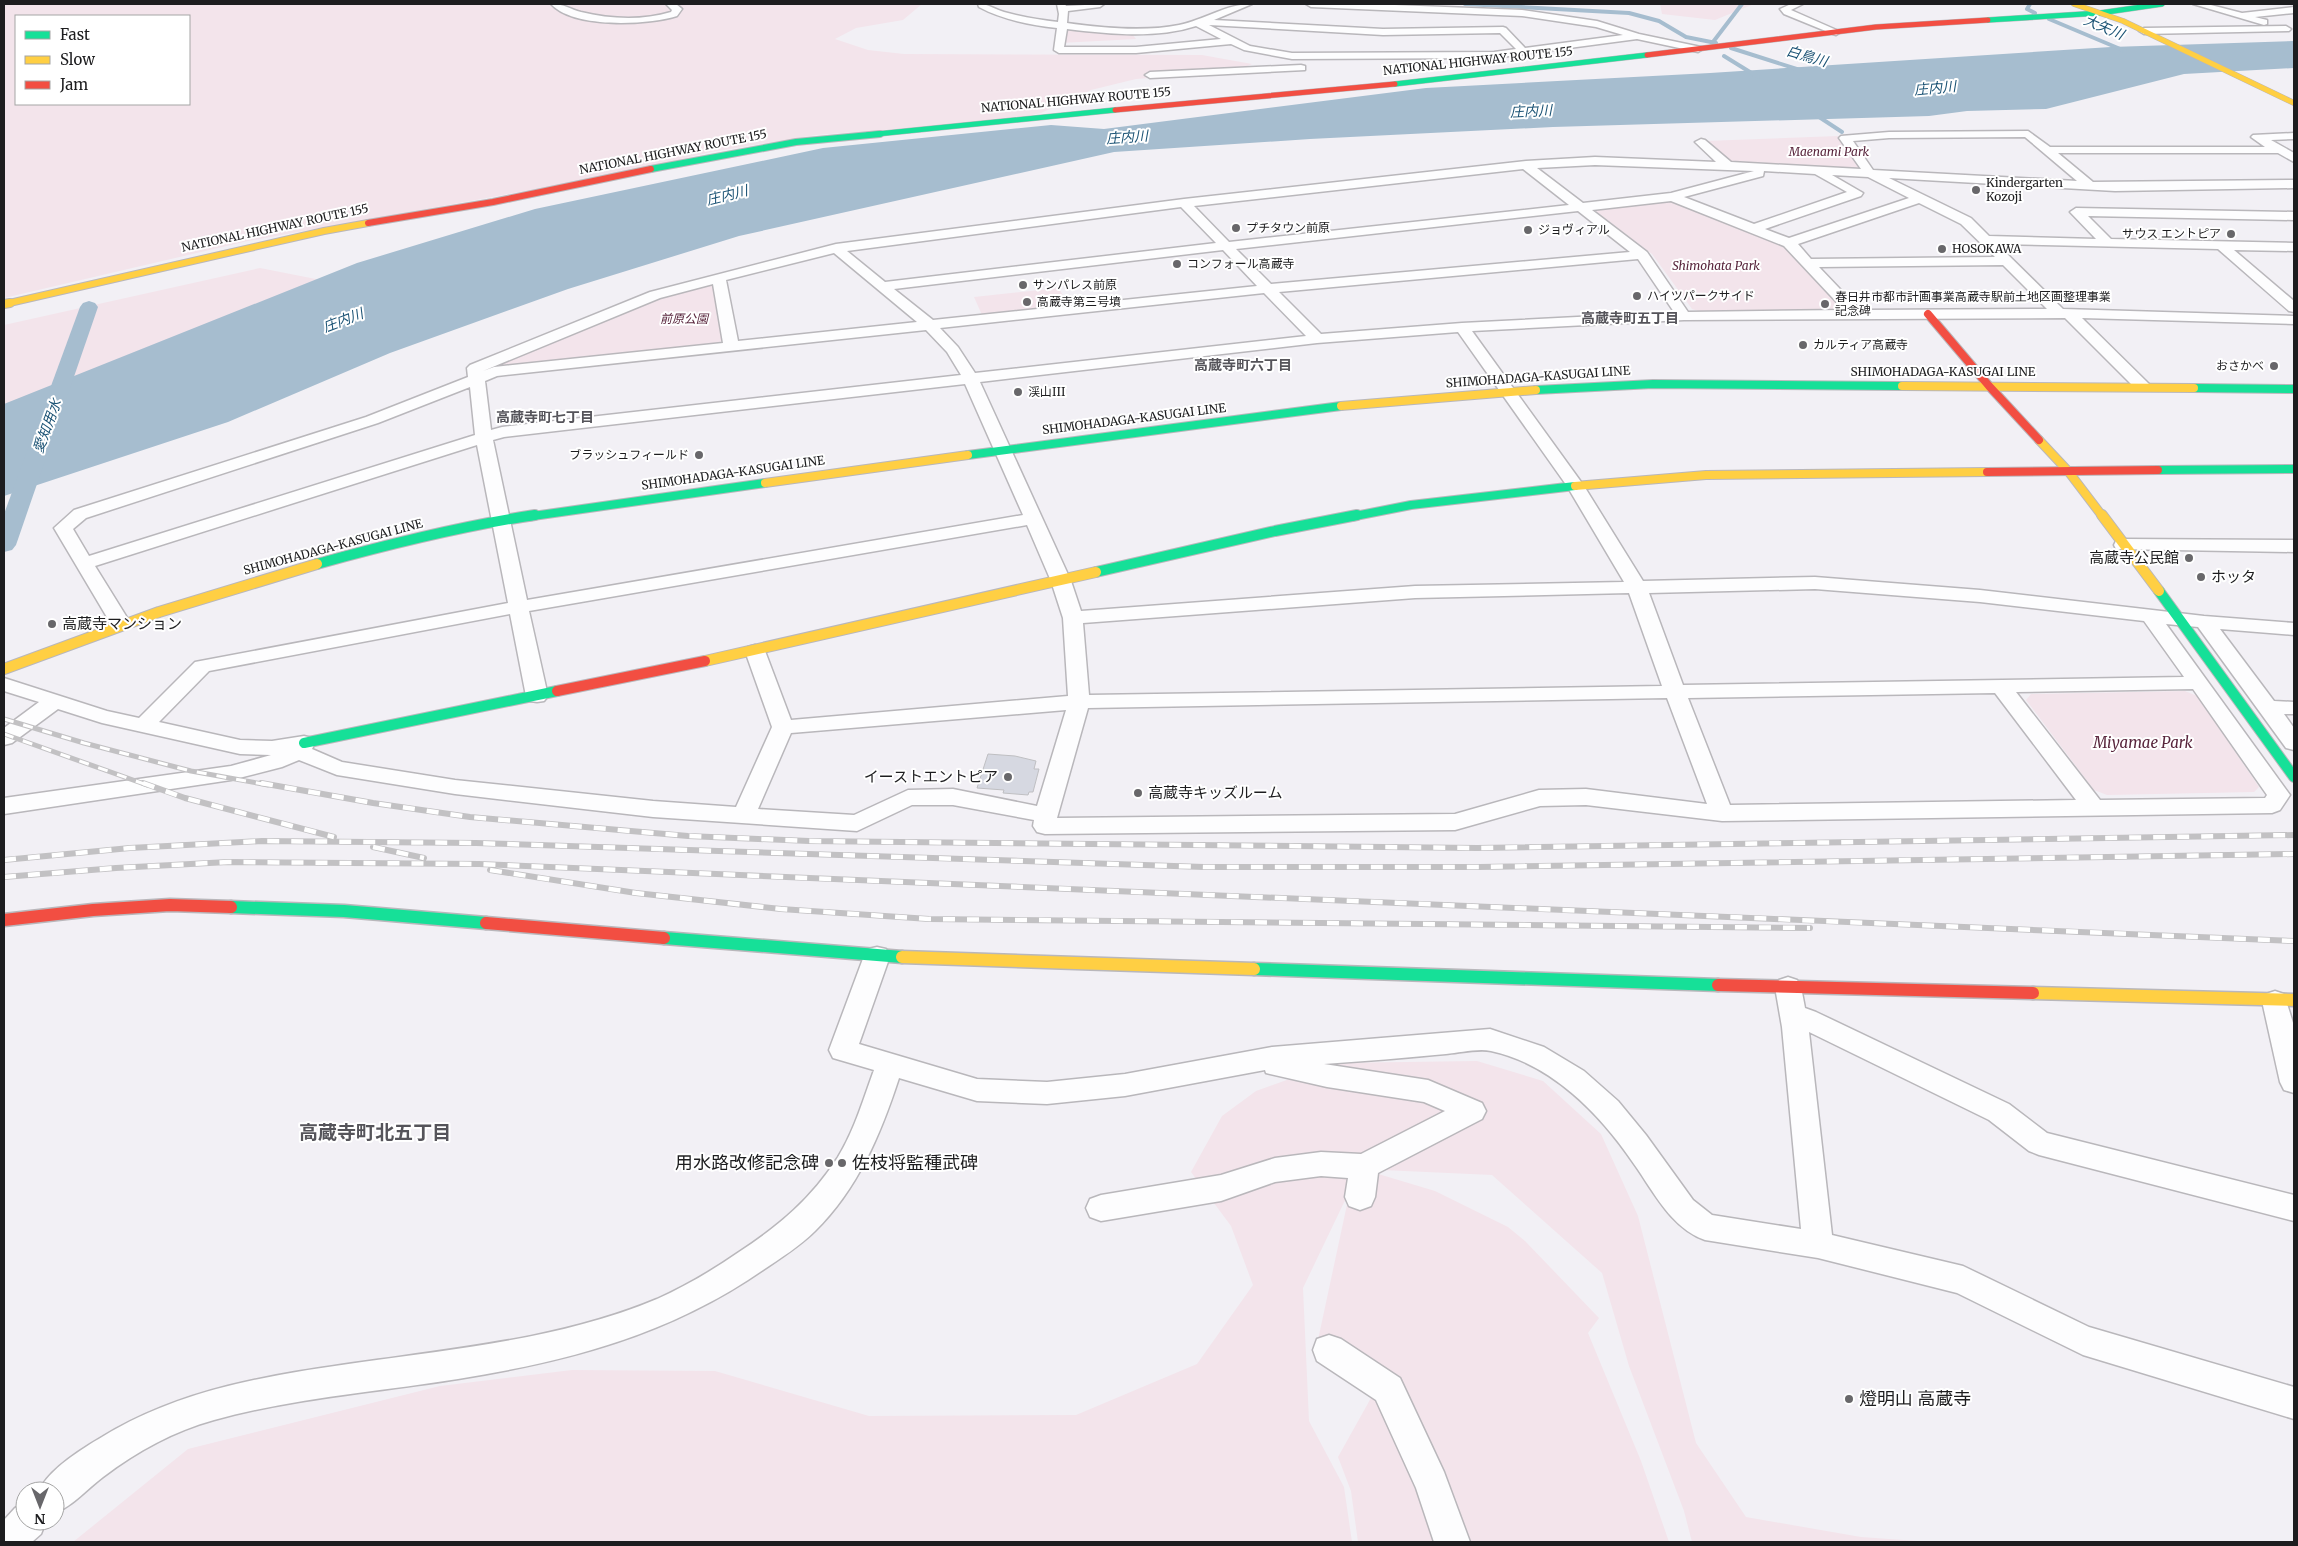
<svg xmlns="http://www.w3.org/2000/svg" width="2298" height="1546" font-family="Merriweather,'Noto Sans JP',serif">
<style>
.green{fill:#f3e4eb;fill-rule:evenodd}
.water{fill:#a6bdcf}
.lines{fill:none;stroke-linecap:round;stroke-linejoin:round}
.stream{stroke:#a6bdcf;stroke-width:4}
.canal{fill:#a6bdcf;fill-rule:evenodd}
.building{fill:#d6d8e1;stroke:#bfbfc2}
.street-casing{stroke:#b9b7bb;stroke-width:3}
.fast-far4-casing{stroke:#b9b7bb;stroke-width:6}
.fast-far3-casing{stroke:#b9b7bb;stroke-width:8}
.fast-far2-casing{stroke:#b9b7bb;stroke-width:10}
.fast-far1-casing{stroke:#b9b7bb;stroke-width:12}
.fast-casing{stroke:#b9b7bb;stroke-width:15}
.slow-far4-casing{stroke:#b9b7bb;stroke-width:6}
.slow-far3-casing{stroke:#b9b7bb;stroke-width:8}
.slow-far2-casing{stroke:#b9b7bb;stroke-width:10}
.slow-far1-casing{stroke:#b9b7bb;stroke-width:12}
.slow-casing{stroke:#b9b7bb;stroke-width:15}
.jam-far4-casing{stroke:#b9b7bb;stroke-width:6}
.jam-far3-casing{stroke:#b9b7bb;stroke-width:8}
.jam-far2-casing{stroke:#b9b7bb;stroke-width:10}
.jam-far1-casing{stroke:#b9b7bb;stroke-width:12}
.jam-casing{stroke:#b9b7bb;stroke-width:15}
.street{fill:#fdfdfe;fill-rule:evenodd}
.fast-far4{stroke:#16e098;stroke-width:5}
.fast-far3{stroke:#16e098;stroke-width:6}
.fast-far2{stroke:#16e098;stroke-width:8}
.fast-far1{stroke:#16e098;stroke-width:10}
.fast{stroke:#16e098;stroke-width:12}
.slow-far4{stroke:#ffcf43;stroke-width:5}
.slow-far3{stroke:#ffcf43;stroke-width:6}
.slow-far2{stroke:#ffcf43;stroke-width:8}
.slow-far1{stroke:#ffcf43;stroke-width:10}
.slow{stroke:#ffcf43;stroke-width:12}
.jam-far4{stroke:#f24e42;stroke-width:5}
.jam-far3{stroke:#f24e42;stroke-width:6}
.jam-far2{stroke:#f24e42;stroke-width:8}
.jam-far1{stroke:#f24e42;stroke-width:10}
.jam{stroke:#f24e42;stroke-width:12}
.rail-far1-casing{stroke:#c2c1c3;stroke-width:5}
.rail-casing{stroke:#c2c1c3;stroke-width:6}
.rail-far1{stroke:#fff;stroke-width:3;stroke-dasharray:10;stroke-linecap:butt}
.rail{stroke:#fff;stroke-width:4.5;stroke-dasharray:12;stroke-linecap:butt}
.poi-dot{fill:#68676a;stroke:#fff;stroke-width:2}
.labels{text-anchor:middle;stroke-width:4;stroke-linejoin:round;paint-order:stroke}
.far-street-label{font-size:12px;fill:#1d1d1f;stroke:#fff}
.far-park-label{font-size:12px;font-style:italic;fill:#58253c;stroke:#fff}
.far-poi-label{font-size:12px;fill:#1d1d1f;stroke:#fff;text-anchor:start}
.far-water-label{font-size:14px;font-style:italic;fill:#1a5274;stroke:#fff}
.far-neighbourhood-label{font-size:14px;font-weight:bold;fill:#55545a;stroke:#fff}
.poi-label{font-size:15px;fill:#1d1d1f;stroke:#fff;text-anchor:start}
.park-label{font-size:15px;font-style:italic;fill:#58253c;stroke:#fff}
.near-poi-label{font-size:18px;fill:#1d1d1f;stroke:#fff;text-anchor:start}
.near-neighbourhood-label{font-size:19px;font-weight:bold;fill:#55545a;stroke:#fff}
</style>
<rect width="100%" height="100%" fill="#f2f0f5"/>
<!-- green -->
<path class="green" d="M4,4H922L903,20L856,28L835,39L868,50L904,54L1202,55L1252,64L1234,72L1136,79L1091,90L1041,113L1005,121L816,135L711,152L619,174L248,241L4,298ZM16,16H189V104H16Z
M1660,4H1754L1715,20L1662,14Z
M1063,25L1130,31L1136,39L1060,43Z
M1838,136L1859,168L1853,169L1733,162L1727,160L1705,141Z
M1665,200L1674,201L1784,243L1841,308L1837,310L1699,311L1692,309L1652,254L1594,210L1596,208Z
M260,268L336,283L4,456V325Z
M707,284L714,285L722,341L714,344L495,368L492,365L658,298Z
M1059,288L1068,305L982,315L974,297Z
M2185,691L2197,696L2259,787L2254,792L2107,795L2094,790L2026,700L2031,694Z
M1477,1061L1543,1081L1601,1134L1638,1216L1696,1443L1746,1517L1861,1537L1932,1542H1692L1684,1511L1629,1366L1602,1273L1492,1175L1360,1169L1303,1288L1309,1421L1344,1487L1352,1542H73L188,1449L440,1386L572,1370L715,1371L869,1416L1076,1415L1197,1364L1253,1285L1231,1226L1191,1172L1222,1116L1256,1091L1334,1063Z
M1375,1173L1435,1191L1508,1227L1525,1241L1599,1318L1588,1333L1641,1461L1669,1542H1358L1351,1491L1338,1457L1376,1389L1315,1354L1348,1200Z"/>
<!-- water -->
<path class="water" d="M2294,41V68L2184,74L2046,109L1967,111L1929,116L1553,127L1310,139L1114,152L739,236L568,289L390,353L228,422L4,496V404L357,263L535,209L823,148L1051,125L1104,129L1426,88L1710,73L2111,47Z"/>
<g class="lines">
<!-- stream -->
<path class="stream" d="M1465,4L1629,13L1659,21L1686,37L1716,43L1713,42L1742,4
M2030,4L2027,9L2035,13
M2049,19L2125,51
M1731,48L1803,71
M1724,56L1758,77
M1813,113L1842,132"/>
<!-- canal -->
<path class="canal" d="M89,301L95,303L98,307L16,545L12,550L4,552V514L80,307L83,303Z"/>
</g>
<!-- building -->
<path class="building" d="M988,754L1015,756L1036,761L1034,769H1039L1033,792H1029L1028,795L1003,793L1004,790L977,788Z"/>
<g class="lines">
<defs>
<path id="street" d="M551,4C562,3 570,9 581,12C610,19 641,21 671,12L672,10L666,4H676L682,9L677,16C648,25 574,29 551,4Z
M978,4C989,4 994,9 1004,12C1022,17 1040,20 1058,22L1059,14L1057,4H1065L1066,6L1104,4L1100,7L1068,11L1067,23C1103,28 1144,32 1179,25C1204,20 1226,4 1252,4L1214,20L1383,29L1503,27L1506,28L1525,48L1623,35L1596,27L1522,16L1311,7L1306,4H1369L1522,10L1597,21L1639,34L1701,47L1703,49L1698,52L1637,39L1494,58L1292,59L1244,50L1231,44L1136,53H1059L1054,50L1057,28C1030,25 1003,20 979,7ZM1209,25L1383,35L1500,33L1516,49L1494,52L1292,53L1250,46ZM1196,26L1221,39L1136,47H1064L1067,29C1108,34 1156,39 1196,26Z
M1791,4H1803L1791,10L1841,32L1836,35L1833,34L1784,14L1780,9Z
M2193,4H2207L2242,13L2294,7V13L2255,17L2267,20V24L2264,25Z
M2286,26L2291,29L2289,31L2144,34L2139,31L2144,28Z
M1301,65L1305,66V70L1150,78L1145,75L1150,72Z
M2028,131L2050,147H2265L2251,137L2253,135L2294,133V139L2271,140L2294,153V162L2278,153H2058L2093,182L2294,180V188L2115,191L1889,178L1971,218L1989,236L2096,239L2070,212L2076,208L2294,212V220L2088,216L2111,239L2294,243V251L2234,250L2294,301V312L2289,311L2218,249L1997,244L2063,309L2294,316V324L2082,318L2149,384L2151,387L2149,390H2137L2065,318L1684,320L1472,331L1584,486L1643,581L1815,577L1980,590L2204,616L2294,623V635L2220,629L2274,701L2294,702V714H2284L2294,728V750L2286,748L2198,627L2166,624L2290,795L2280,810L2272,813L1722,821L1586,805L1540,806L1455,830L1045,834L1037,832L1033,826L1034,820L953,805H912L857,831L653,817L455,794L337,775L299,760L282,767L231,780L4,814V798L231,766L271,755L240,754L102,723L58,709L12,743L4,745V728L39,702L4,691V678L107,711L139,718L195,662L508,603L477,445L95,566L131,624L128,628L121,630L114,628L111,624L54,528L74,510L366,417L468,377L467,368L470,365L650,292L836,244L1184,199L1526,161L1595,157L1716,162L1695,142L1701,139L1705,140L1731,162L1861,169L1839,138L1841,136L1889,132ZM2025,137L2077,181L1873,170L1853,141L1889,138ZM1595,165L1754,171L1671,193L1583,203L1537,168ZM1523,169L1569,205L1229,242L1194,206ZM1764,171L1815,174L1847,192L1754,224L1684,197L1763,176ZM1832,175L1868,177L1909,198L1789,238L1765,229L1861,196L1863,193ZM1671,201L1784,246L1844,310L1688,312L1647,252L1592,210ZM1919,203L1961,224L1995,257L1811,259L1798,244ZM1181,207L1216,243L885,282L847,251ZM1578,211L1630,252L1271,284L1236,249ZM1223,250L1257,286L933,320L894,289ZM834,253L917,322L738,341L726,280ZM1638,259L1674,312L1462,323L1321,334L1279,292ZM2003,265L2047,309L1860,310L1819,267ZM713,284L723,343L494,367L483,371L660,298ZM1264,293L1306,336L975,373L958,347L940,328ZM926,330L947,352L961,375L502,427L491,430L485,381L497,376ZM1458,332L1567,486L1624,582L1415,586L1081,611L1071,581L980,382L1317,343ZM965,384L1023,515L527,600L493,440L504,437ZM470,387L475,435L89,556L73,529L86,518L378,423ZM1027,525L1051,581L1063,618L1068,696L791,720L765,651L762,647L755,645L748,647L745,651L772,727L736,807L653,801L455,780L342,762L312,749L315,743L312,738L304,736L272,741L240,740L159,722L209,671L510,614L526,696L530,701L537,702L544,701L548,696L529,611ZM1815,589L1980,602L2144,621L2184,677L1683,685L1649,593ZM1629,593L1662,686L1089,695L1083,623L1415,598ZM2193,689L2267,795L2265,798L2100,800L2016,692ZM1995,693L2076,800L1730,805L1688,698ZM1667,698L1707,804L1586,789L1539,790L1455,814L1057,818L1088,708ZM1066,710L1037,806L953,789L908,790L854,815L758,809L791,733Z
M2123,539L2294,540V552L2116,549L2114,545L2116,541Z
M877,947L886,949L890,956L859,1044L977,1079L1047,1082L1125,1074L1272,1047L1490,1029L1544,1047L1584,1071L1618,1101L1646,1135L1693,1200L1712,1215L1801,1229L1782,1027L1775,987L1779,980L1788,977L1797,980L1801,987L1805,1008L1816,1012L2009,1104L2047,1133L2294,1195V1221L2039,1155L2029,1151L1989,1120L1809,1032L1832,1235L1963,1266L2089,1327L2294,1387V1419L2083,1355L1957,1293L1818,1258L1705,1240C1671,1228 1654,1192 1634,1164C1601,1115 1552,1064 1491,1051C1478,1048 1459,1053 1446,1054C1405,1058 1365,1061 1324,1064L1428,1080L1482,1103L1486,1111L1482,1119L1378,1173L1375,1197L1371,1206L1360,1210L1349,1206L1345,1197L1348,1178L1321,1176L1275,1182L1221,1201L1101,1221L1090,1217L1086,1208L1090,1199L1101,1195L1221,1175L1275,1158L1321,1152L1361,1154L1445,1111L1424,1102L1327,1087L1266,1073L1265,1070L1125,1096L1047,1104L977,1101L899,1078C881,1133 858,1189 815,1231C800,1246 781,1258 763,1270C669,1335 569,1361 458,1379C377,1392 293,1398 214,1420C174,1431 137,1451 103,1477C87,1489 74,1505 55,1513V1491H39C48,1470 83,1448 102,1437C182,1388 271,1375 362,1362C461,1348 564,1338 657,1299C686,1286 713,1270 739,1252C780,1225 811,1199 838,1157C855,1129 863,1100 874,1070L833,1058L829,1050L864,956L868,949Z
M2275,991L2284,994L2294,1026V1093L2284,1090L2280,1082L2262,1001L2266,994Z
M1329,1335L1341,1339L1400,1378L1444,1472L1470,1542H1434L1416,1488L1376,1400L1317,1361L1313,1350L1317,1339Z
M25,1504V1521H46L41,1534L32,1542H4V1520L15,1508Z"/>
<path id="fast-far4" d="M1988,20L2100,13L2162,4
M1395,84L1647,55
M867,135L1115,110"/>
<path id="fast-far3" d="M651,169L796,142L880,134"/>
<path id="fast-far2" d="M2194,388L2294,389
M1536,390L1653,384L1902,386
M968,455L1341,406
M2158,470L2294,469
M526,517L765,483
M1350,517L1411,505L1575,486"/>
<path id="fast-far1" d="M317,564C389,544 461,526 535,515
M1096,572L1275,531L1357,515
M2159,591L2294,777
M304,743L557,691"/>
<path id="fast" d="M231,907L344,911L486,923
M664,938L902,957
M1254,969L1718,985"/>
<path id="slow-far4" d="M2074,4L2123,21L2294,103"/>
<path id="slow-far3" d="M5,304L324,231L368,223"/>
<path id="slow-far2" d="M4,304L10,303
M1902,386L2194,388
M1341,406L1536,390
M2039,440L2068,471L2103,517
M765,483L968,455
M1575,486L1706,475L1987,472"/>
<path id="slow-far1" d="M2102,515L2159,591
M705,661L1096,572
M4,669L159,612L317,564"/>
<path id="slow" d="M902,957L1254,969
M2033,993L2294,1000"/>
<path id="jam-far4" d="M1647,55L1876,27L1988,20
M1115,110L1395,84"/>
<path id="jam-far3" d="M368,223L493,202L651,169"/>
<path id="jam-far2" d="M1928,314L1989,386L2039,440
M1987,472L2158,470"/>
<path id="jam-far1" d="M557,691L705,661"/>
<path id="jam" d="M4,920L93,910L170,905L231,907
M486,923L664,938
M1718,985L2033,993"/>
</defs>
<!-- street casing -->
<use href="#street" class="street-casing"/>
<!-- fast-far4 casing -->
<use href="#fast-far4" class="fast-far4-casing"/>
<!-- fast-far3 casing -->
<use href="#fast-far3" class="fast-far3-casing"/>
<!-- fast-far2 casing -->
<use href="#fast-far2" class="fast-far2-casing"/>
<!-- fast-far1 casing -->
<use href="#fast-far1" class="fast-far1-casing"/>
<!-- fast casing -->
<use href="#fast" class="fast-casing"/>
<!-- slow-far4 casing -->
<use href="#slow-far4" class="slow-far4-casing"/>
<!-- slow-far3 casing -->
<use href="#slow-far3" class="slow-far3-casing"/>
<!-- slow-far2 casing -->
<use href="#slow-far2" class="slow-far2-casing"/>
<!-- slow-far1 casing -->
<use href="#slow-far1" class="slow-far1-casing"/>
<!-- slow casing -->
<use href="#slow" class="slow-casing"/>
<!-- jam-far4 casing -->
<use href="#jam-far4" class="jam-far4-casing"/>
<!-- jam-far3 casing -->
<use href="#jam-far3" class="jam-far3-casing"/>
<!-- jam-far2 casing -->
<use href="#jam-far2" class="jam-far2-casing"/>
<!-- jam-far1 casing -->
<use href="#jam-far1" class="jam-far1-casing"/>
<!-- jam casing -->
<use href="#jam" class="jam-casing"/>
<!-- street -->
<use href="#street" class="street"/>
<!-- fast-far4 -->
<use href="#fast-far4" class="fast-far4"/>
<!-- fast-far3 -->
<use href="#fast-far3" class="fast-far3"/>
<!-- fast-far2 -->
<use href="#fast-far2" class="fast-far2"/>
<!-- fast-far1 -->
<use href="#fast-far1" class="fast-far1"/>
<!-- fast -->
<use href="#fast" class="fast"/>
<!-- slow-far4 -->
<use href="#slow-far4" class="slow-far4"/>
<!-- slow-far3 -->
<use href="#slow-far3" class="slow-far3"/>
<!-- slow-far2 -->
<use href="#slow-far2" class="slow-far2"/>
<!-- slow-far1 -->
<use href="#slow-far1" class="slow-far1"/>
<!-- slow -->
<use href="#slow" class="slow"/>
<!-- jam-far4 -->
<use href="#jam-far4" class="jam-far4"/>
<!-- jam-far3 -->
<use href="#jam-far3" class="jam-far3"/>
<!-- jam-far2 -->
<use href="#jam-far2" class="jam-far2"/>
<!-- jam-far1 -->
<use href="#jam-far1" class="jam-far1"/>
<!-- jam -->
<use href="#jam" class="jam"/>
<defs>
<path id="rail-far1" d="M4,719L84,743L191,771L268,785
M4,734L147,785"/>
<path id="rail" d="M143,783L185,798L334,837
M261,783L373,803L470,817L688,836L809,841L1477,848L2294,835
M373,847L424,858
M4,860L130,848L262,841L476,843L1204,867H1479L2294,854
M490,870L636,893L781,909L929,919L1810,928
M4,877L116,868L228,862L479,864L2294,941"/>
</defs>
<!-- rail-far1 casing -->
<use href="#rail-far1" class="rail-far1-casing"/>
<!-- rail casing -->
<use href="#rail" class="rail-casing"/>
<!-- rail-far1 -->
<use href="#rail-far1" class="rail-far1"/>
<!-- rail -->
<use href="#rail" class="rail"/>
</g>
<!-- markers -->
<g class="poi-dot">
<circle cx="1976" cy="190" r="5"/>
<circle cx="1236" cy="228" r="5"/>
<circle cx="1528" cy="230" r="5"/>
<circle cx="2231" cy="234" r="5"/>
<circle cx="1942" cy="249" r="5"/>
<circle cx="1177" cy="264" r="5"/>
<circle cx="1023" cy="285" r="5"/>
<circle cx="1637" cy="296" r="5"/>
<circle cx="1027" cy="302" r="5"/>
<circle cx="1825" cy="304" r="5"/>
<circle cx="1803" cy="345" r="5"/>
<circle cx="2274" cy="366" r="5"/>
<circle cx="1018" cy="392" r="5"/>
<circle cx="699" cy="455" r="5"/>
<circle cx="2189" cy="558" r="5"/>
<circle cx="2201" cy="577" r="5"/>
<circle cx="52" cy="624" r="5"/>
<circle cx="1008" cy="777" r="5"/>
<circle cx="1138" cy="793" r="5"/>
<circle cx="829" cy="1163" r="5"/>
<circle cx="842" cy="1163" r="5"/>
<circle cx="1849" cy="1399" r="5"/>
</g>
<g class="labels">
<!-- far-street labels -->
<g class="far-street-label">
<text transform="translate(1478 61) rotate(-6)" y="4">NATIONAL HIGHWAY ROUTE 155</text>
<text transform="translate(1076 100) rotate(-5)" y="4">NATIONAL HIGHWAY ROUTE 155</text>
<text transform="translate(673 152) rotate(-11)" y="4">NATIONAL HIGHWAY ROUTE 155</text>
<text transform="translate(275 228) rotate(-12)" y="4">NATIONAL HIGHWAY ROUTE 155</text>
<text x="1943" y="376">SHIMOHADAGA-KASUGAI LINE</text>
<text transform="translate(1538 377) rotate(-4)" y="4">SHIMOHADAGA-KASUGAI LINE</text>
<text transform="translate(1134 419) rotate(-7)" y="4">SHIMOHADAGA-KASUGAI LINE</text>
<text transform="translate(733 473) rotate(-8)" y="4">SHIMOHADAGA-KASUGAI LINE</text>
<text transform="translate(333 547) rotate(-15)" y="4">SHIMOHADAGA-KASUGAI LINE</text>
</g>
<!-- far-park labels -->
<g class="far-park-label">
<text x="1829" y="156">Maenami Park</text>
<text x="1716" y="270">Shimohata Park</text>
<text x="684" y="323">前原公園</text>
</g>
<!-- far-poi labels -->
<g class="far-poi-label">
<text x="1986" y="187">Kindergarten<tspan x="1986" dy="14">Kozoji</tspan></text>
<text x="1246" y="232">プチタウン前原</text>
<text x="1538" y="234">ジョヴィアル</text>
<text x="2221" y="238" text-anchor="end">サウス エントピア</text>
<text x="1952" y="253">HOSOKAWA</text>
<text x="1187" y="268">コンフォール高蔵寺</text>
<text x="1033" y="289">サンパレス前原</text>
<text x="1647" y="300">ハイツパークサイド</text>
<text x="1835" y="301">春日井市都市計画事業高蔵寺駅前土地区画整理事業<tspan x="1835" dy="14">記念碑</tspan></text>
<text x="1037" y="306">高蔵寺第三号墳</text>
<text x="1813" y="349">カルティア高蔵寺</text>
<text x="2264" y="370" text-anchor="end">おさかべ</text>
<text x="1028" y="396">渓山III</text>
<text x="689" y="459" text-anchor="end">ブラッシュフィールド</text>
</g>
<!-- far-water labels -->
<g class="far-water-label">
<text transform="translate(2104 27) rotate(23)" y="5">大矢川</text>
<text transform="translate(1807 56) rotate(16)" y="5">白鳥川</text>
<text transform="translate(1935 88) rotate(-5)" y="5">庄内川</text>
<text transform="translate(1531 111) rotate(-3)" y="5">庄内川</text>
<text transform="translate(1127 137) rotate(-4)" y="5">庄内川</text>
<text transform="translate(727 195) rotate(-14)" y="5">庄内川</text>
<text transform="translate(343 320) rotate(-21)" y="5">庄内川</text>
<text transform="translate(47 426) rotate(-70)" y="5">愛知用水</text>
</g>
<!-- far-neighbourhood labels -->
<g class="far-neighbourhood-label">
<text x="1630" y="323">高蔵寺町五丁目</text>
<text x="1243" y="370">高蔵寺町六丁目</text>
<text x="545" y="422">高蔵寺町七丁目</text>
</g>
<!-- poi labels -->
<g class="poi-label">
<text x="2179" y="563" text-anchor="end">高蔵寺公民館</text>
<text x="2211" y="582">ホッタ</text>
<text x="62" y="629">高蔵寺マンション</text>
<text x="998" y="782" text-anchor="end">イーストエントピア</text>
<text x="1148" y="798">高蔵寺キッズルーム</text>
</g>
<!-- park labels -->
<g class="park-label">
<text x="2143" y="748">Miyamae Park</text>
</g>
<!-- near-poi labels -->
<g class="near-poi-label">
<text x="819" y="1169" text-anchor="end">用水路改修記念碑</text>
<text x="852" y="1169">佐枝将監種武碑</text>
<text x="1859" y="1405">燈明山 高蔵寺</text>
</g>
<!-- near-neighbourhood labels -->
<g class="near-neighbourhood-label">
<text x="375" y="1139">高蔵寺町北五丁目</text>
</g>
</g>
<!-- border -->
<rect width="2298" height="1546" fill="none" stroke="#1d1d1f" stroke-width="10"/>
<!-- legend -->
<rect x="15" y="15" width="175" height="90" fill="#ffffff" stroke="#a5a5a5"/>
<rect x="25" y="31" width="25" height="8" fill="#16e098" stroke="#a5a5a5"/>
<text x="60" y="40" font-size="15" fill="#1d1d1f">Fast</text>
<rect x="25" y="56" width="25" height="8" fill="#ffcf43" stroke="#a5a5a5"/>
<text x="60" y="65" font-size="15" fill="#1d1d1f">Slow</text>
<rect x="25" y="81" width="25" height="8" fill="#f24e42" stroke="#a5a5a5"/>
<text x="60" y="90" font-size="15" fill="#1d1d1f">Jam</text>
<!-- north arrow -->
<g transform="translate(40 1506) rotate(180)"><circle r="24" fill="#ffffff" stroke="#a5a5a5"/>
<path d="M0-4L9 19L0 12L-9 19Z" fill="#68676a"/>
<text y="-8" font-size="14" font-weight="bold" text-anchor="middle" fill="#1d1d1f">N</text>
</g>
</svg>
